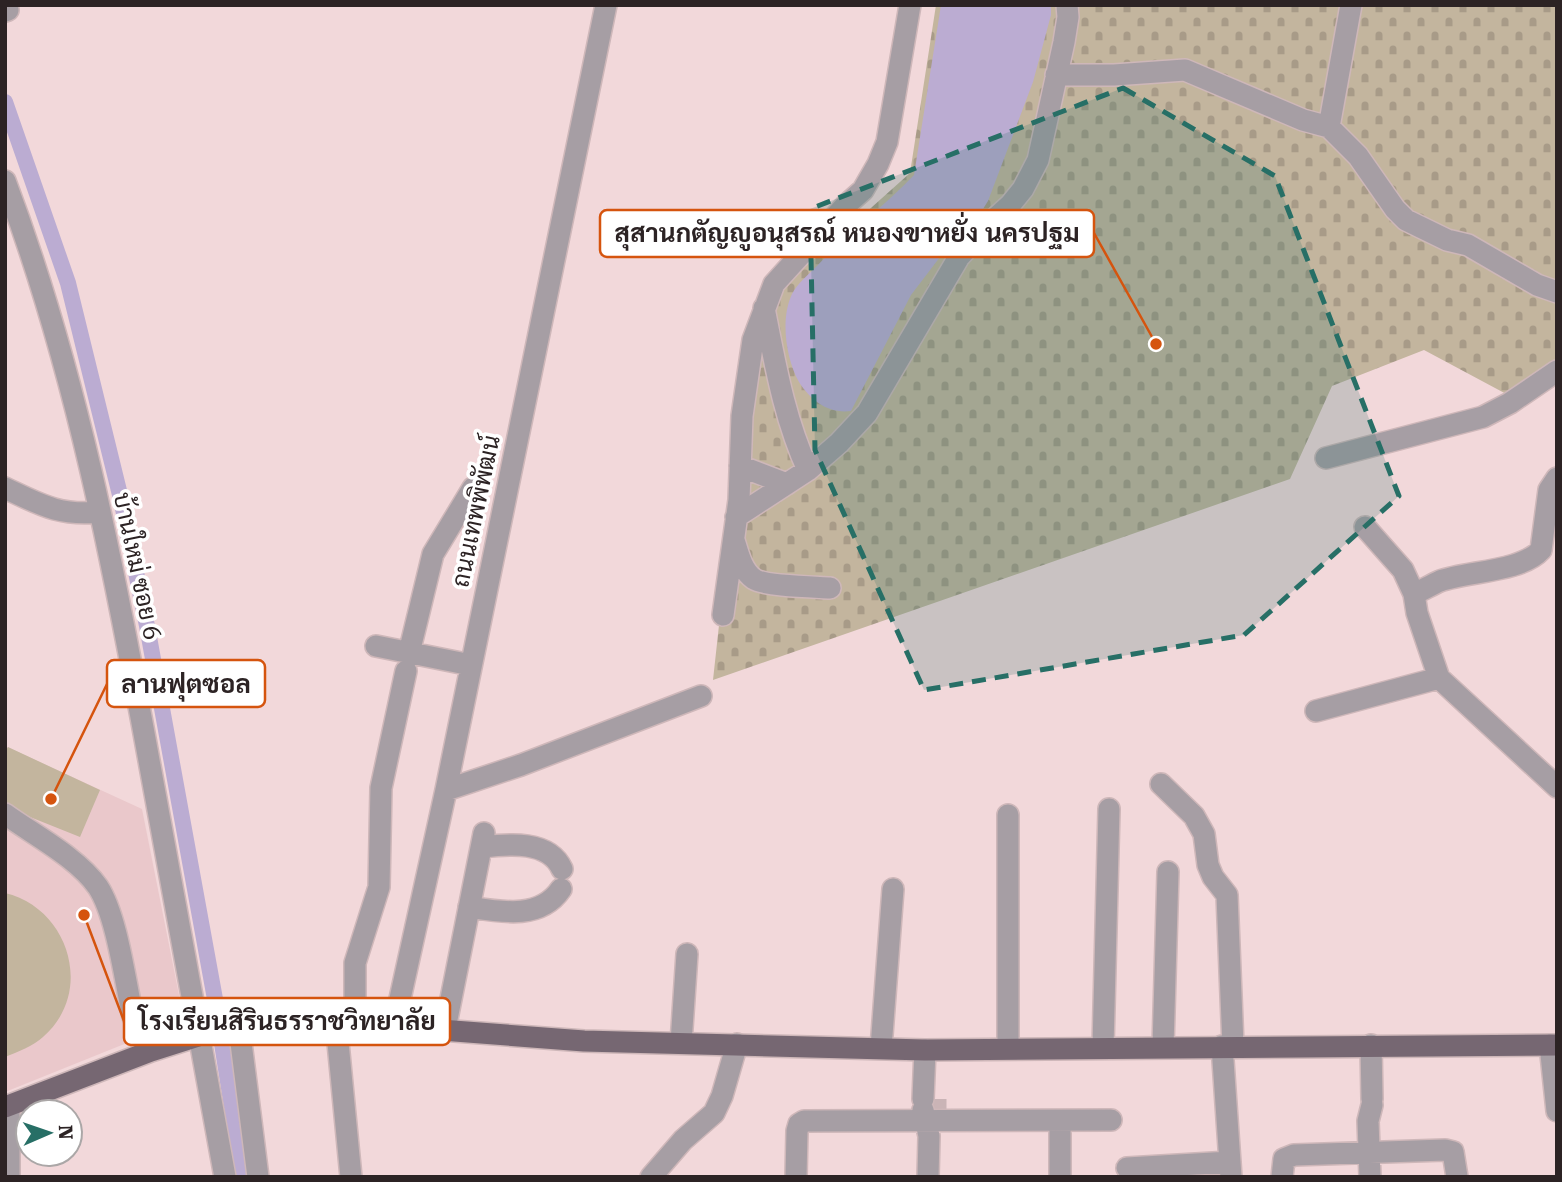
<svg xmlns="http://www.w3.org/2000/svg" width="1562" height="1182" font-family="'Roboto Serif',Sarabun,serif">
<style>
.built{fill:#eac8cb}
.green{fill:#c3b59e}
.cemetery{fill:url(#cemetery-stones)}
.water{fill:#bbacd2}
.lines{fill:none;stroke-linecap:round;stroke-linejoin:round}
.canal{stroke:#bbacd2;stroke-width:16}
.minor-tunnel{stroke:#cab4b6;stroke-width:21;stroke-dasharray:21 10;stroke-linecap:butt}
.minor-casing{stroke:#ceb7b9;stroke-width:24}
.major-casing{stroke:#ceb7b9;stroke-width:24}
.minor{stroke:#a69ea4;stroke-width:21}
.major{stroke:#766772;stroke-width:21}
.marked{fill:#276f66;fill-opacity:0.2;stroke:#276f66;stroke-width:5;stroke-dasharray:14 9;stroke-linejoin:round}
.labels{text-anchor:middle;stroke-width:7;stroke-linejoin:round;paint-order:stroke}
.street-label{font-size:24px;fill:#2c2324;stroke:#fff}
.leader{fill:none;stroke:#d5540e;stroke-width:2.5}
.callout-dot{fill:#d5540e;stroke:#fff;stroke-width:2.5}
.callout{fill:#fff;stroke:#d5540e;stroke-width:2.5}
.callout-label{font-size:26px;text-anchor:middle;font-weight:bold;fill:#2c2324}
</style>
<defs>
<pattern id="cemetery-stones" width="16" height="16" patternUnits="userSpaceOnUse" patternTransform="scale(1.75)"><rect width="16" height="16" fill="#c3b59e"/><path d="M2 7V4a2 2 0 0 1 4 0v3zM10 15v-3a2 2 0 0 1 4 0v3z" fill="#a89b88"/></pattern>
</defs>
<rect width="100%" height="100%" fill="#f2d8da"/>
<!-- built -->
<path class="built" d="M5,746L142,809L184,1020L5,1092Z"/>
<!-- green -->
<path class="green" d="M8,747L100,790L80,837L5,807V752Z
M5,893C69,908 95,992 43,1037C33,1046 18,1052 5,1057Z"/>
<!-- cemetery -->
<path class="cemetery" d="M936,5H1557V372L1510,396L1424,350L1332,386L1290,479L713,680L743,406L777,292L910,173Z"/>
<!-- water -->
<path class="water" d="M941,5H1051V15L1033,82L988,201L976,220L953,240L911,295L851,411C829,414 811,401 799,382C786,359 780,319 792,294C797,284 809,274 817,266C847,233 884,207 914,175Z"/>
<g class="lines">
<!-- canal -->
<path class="canal" d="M5,102L68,283L121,499L147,626L215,999L243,1177"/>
<!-- minor-tunnel -->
<path class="minor-tunnel" d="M936,1109V1099"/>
<defs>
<path id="minor" d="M5,11L8,10
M1056,75H1114L1185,70L1303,120L1329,127L1358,156L1395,209L1406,220L1447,240L1468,245L1537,285L1557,292
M1329,127L1351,5
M5,181C76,369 114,568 150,766C175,903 200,1040 225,1177
M764,308C775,363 784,418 808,470
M1326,458L1483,417L1510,403L1557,371
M740,466L787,484
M5,488C41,505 59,516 100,512
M736,517L808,470L839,443L867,413L959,257L989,224L1010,205L1023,189L1038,160L1064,42L1068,17L1067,5
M1365,527L1403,570L1414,594
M734,540C738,553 742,571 754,579C764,586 814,587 830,588
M723,615L739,500L742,416L753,340L774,284L845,206L863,190L878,164L887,142L910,5
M376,646L471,665
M409,653L433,554L473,488
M1439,678L1417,613L1414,594C1423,590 1431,585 1440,581C1468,571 1521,572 1541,550L1549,490L1557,478
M1316,711L1439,678L1557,787
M1161,784L1194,816L1204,834L1208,865L1213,877L1227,895L1233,1046
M446,790L521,765L701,696
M5,814C34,835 78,858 98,887C117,916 125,981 133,1017
M1008,815V1048
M483,847C509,844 549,840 562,869
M469,907C501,912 540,920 561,889
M336,1022L351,1177
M355,1023V963L379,887L381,788L406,671
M394,1026L446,790L606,5
M239,1027L258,1177
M445,1029L484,833
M681,1043L687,954
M1371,1045L1372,1099
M1550,1045L1557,1111
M1222,1046L1231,1177
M1103,1047L1109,809
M1163,1047L1168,872
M881,1048L893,889
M923,1099L925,1050
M9,1106V1177
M923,1110L929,1136L928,1177
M1060,1121V1177
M1127,1168L1230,1162
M651,1177L683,1140L714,1113L722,1096L737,1044
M796,1177L797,1131L799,1124L804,1121L1111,1120
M1282,1177L1284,1159L1294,1155L1445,1150L1453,1152L1457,1177
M1370,1177L1368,1121L1372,1105"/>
<path id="major" d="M5,1107L151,1051L214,1031L277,1022H336L584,1041L925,1050L1557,1045"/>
</defs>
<!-- minor casing -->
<use href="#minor" class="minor-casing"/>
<!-- major casing -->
<use href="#major" class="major-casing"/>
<!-- minor -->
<use href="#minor" class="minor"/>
<!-- major -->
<use href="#major" class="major"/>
</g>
<!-- marked area -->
<path class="marked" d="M1123,88L1275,176L1399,496L1244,635L924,690L815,450L810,209Z"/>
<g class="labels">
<!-- street labels -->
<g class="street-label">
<text transform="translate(476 511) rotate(-78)" y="8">ถนนเทพพิพัฒน์</text>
<text transform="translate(137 566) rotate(78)" y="8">บ้านใหม่ ซอย 6</text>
</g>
</g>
<!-- callouts -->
<path class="leader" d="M1156 344L1094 233M51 799L107 684M84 915L124 1021"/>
<g class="callout-dot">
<circle cx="1156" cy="344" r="7"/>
<circle cx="51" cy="799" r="7"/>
<circle cx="84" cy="915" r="7"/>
</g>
<g class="callout">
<rect x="600" y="210" width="494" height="47" rx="7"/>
<rect x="107" y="660" width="158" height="47" rx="7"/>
<rect x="124" y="998" width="326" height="47" rx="7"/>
</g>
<g class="callout-label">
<text x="847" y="242">สุสานกตัญญูอนุสรณ์ หนองขาหยั่ง นครปฐม</text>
<text x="186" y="693">ลานฟุตซอล</text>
<text x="287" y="1030">โรงเรียนสิรินธรราชวิทยาลัย</text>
</g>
<!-- border -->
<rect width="1562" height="1182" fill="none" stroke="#2c2324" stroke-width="14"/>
<!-- north arrow -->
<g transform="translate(49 1133) rotate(88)"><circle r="33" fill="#ffffff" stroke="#aba7a7" stroke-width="2"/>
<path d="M0-5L12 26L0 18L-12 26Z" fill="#276f66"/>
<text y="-10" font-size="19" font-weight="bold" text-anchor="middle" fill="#2c2324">N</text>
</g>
</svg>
